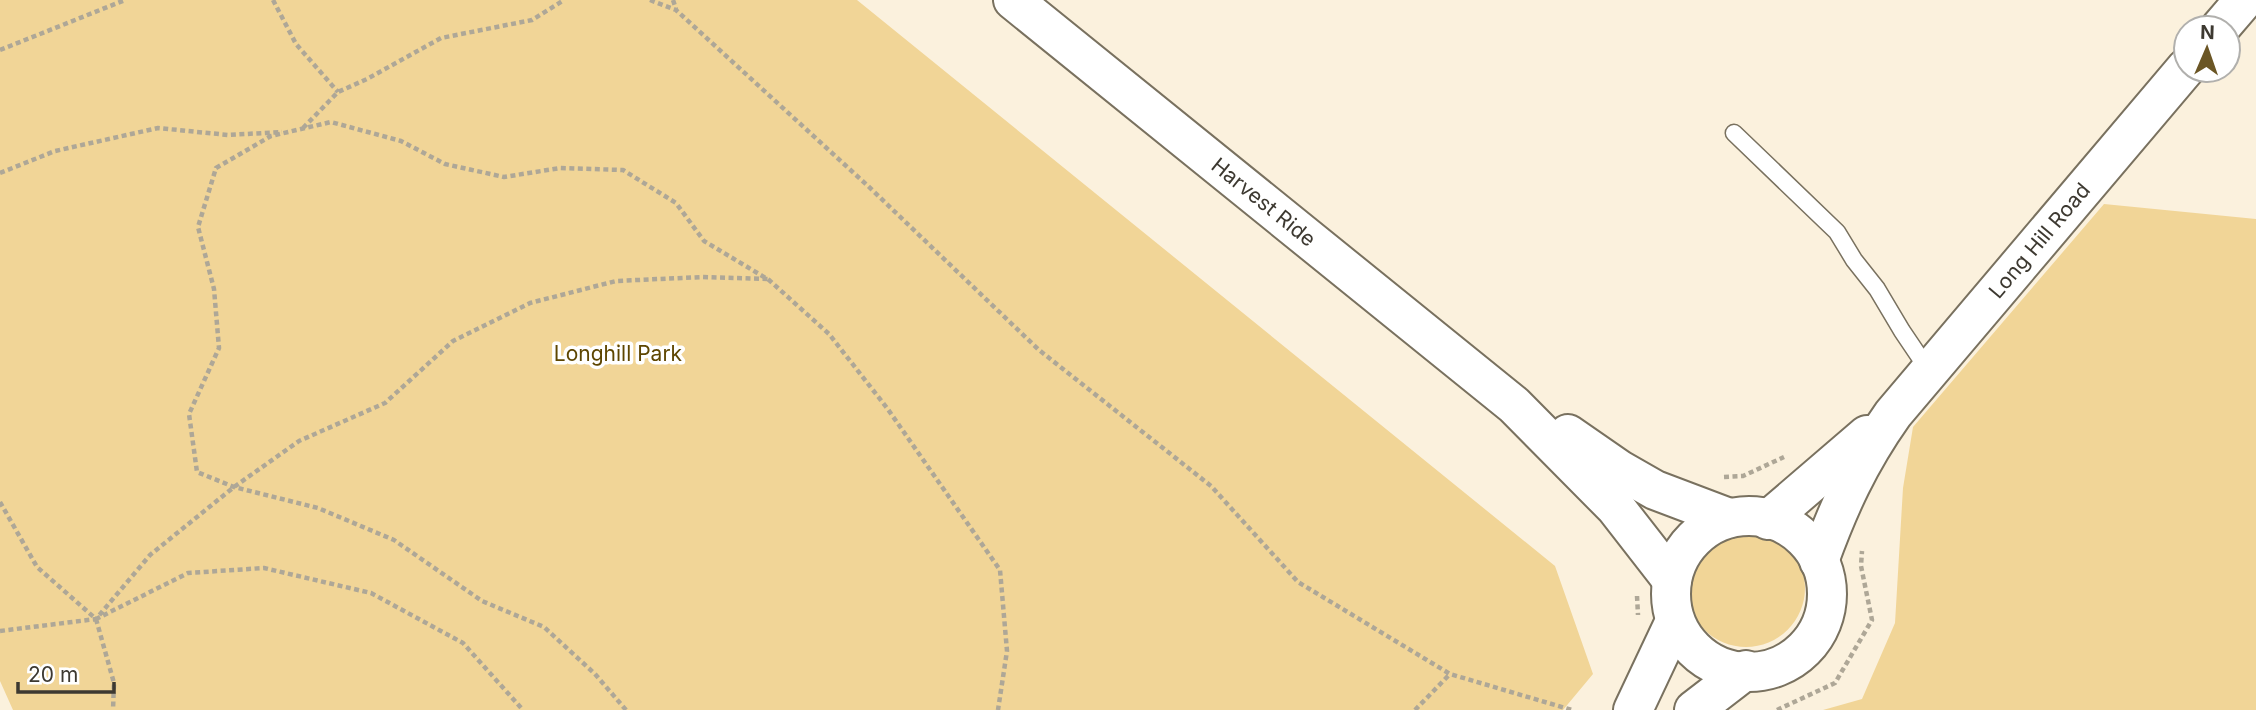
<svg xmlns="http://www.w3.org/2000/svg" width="2256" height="710" font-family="Inter,sans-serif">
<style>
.green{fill:#f1d597}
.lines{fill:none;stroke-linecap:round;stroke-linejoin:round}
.lane-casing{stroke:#79715f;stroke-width:19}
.secondary-casing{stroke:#79715f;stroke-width:42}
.path{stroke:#aea797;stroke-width:4.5;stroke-dasharray:5 3.5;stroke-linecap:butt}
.lane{stroke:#fff;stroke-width:16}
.secondary{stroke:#fff;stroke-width:38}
.labels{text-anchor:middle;stroke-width:7;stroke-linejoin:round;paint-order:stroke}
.street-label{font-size:21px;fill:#3d3931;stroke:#fff}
.park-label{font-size:21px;fill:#5e4601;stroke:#fff}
</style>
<rect width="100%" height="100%" fill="#fbf1dd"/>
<!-- green -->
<path class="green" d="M0,0H857L1555,566L1593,674L1563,710H13L0,681Z
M2104,204L2256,219V710H1823L1862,699L1895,623L1903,488L1913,427Z
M1687 588a59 59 0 1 1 118 0a59 59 0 1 1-118 0Z"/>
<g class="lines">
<defs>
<path id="lane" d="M1734,133L1837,232L1854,260L1877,289L1902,331L1929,371"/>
<g id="secondary">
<path id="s1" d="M1013,0L1514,405L1616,508L1672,580"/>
<path d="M2220,28L2244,0"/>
<path d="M1568,434L1620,470L1655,490L1729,518"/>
<circle cx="1749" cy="594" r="78"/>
<path d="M1768,520L1867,435"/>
<path id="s2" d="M1819,561C1839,506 1859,462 1893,414L2186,68"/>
<path d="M1633,710L1675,621"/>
<path d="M1694,710L1746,670"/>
</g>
</defs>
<!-- lane casing -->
<use href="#lane" class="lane-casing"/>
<!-- secondary casing -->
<use href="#secondary" class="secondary-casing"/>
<!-- path -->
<path class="path" d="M273,0L296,44L338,92
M650,0L676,10L868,186L1039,350L1211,486L1298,582L1450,674L1572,710
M673,0L676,9
M0,50L125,0
M303,128L338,92L367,79L441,38L532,20L564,0
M0,173L55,151L158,128L228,135L282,132
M1724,477L1743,476L1784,457
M0,502L37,567L96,619L188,573L264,568L371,593L463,643L523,710
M1637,596L1638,615
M96,619L114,683L113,710
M0,631L96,619L150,555L234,487L299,441L385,403L453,341L530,303L616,281L703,277L768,279
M626,710L595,674L544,627L482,601L394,540L318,508L234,487L197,472L189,414L219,348L214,289L198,227L216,168L271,136L331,122L401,141L445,164L504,177L560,168L623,170L676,203L704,241L769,280L829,334L887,408L1000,570L1007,651L998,710
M1415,710L1450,674
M1777,710L1835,683L1872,620L1861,566L1862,551"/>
<!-- lane -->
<use href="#lane" class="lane"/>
<!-- secondary -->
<use href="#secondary" class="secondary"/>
</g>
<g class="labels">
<!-- street labels -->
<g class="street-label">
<text dy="7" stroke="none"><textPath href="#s1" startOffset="322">Harvest Ride</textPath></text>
<text dy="7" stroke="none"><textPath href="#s2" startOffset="392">Long Hill Road</textPath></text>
</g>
<!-- park labels -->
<g class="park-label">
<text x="618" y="361">Longhill Park</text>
</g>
</g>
<!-- north arrow -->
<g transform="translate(2207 49) rotate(2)"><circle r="33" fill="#ffffff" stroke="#b1b0ad" stroke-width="2"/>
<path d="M0-5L12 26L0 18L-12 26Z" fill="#6b5625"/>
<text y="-10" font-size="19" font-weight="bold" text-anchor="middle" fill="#3d3931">N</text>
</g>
<!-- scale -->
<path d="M18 682v10h96v-10" fill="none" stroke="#3d3931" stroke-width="3.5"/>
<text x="28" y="682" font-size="21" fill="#3d3931" stroke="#ffffff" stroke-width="5" paint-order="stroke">20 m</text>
</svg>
